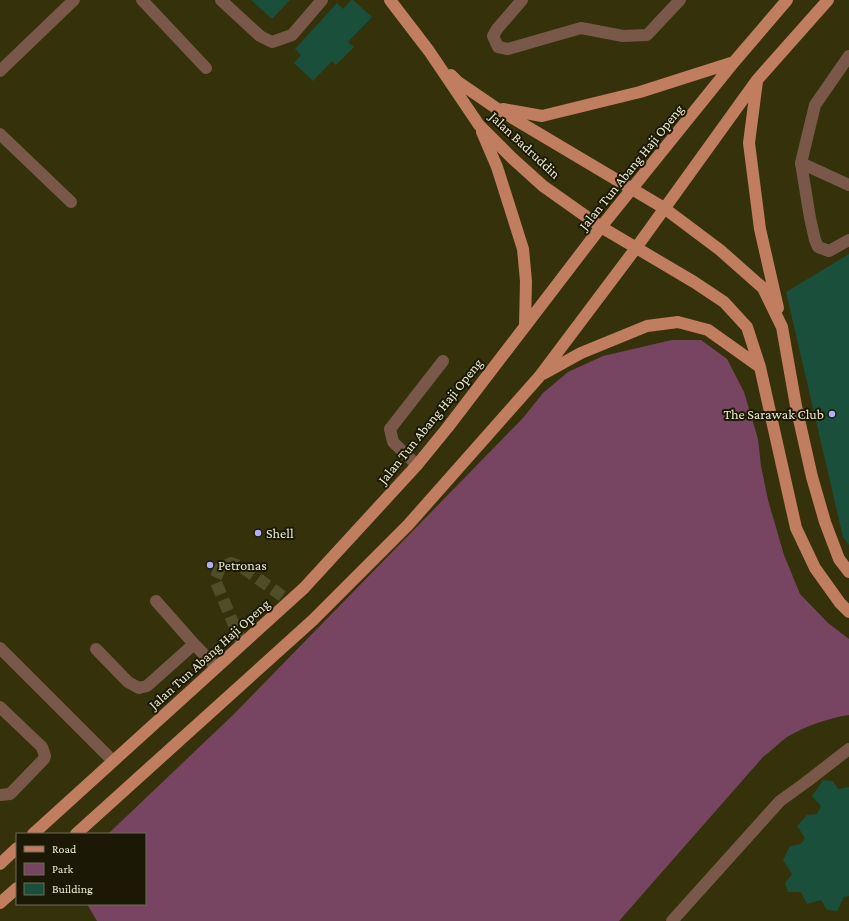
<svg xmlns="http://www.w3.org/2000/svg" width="849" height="921" font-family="'Crimson Pro',serif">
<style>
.green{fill:#774562}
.building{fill:#194f3b}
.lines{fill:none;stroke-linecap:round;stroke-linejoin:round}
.minor-tunnel{stroke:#504e28;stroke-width:12;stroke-dasharray:12 6;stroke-linecap:butt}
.minor{stroke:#795849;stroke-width:12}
.major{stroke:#c07d5f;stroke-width:12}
.poi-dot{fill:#b0aefa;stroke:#1b1905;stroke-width:1.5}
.labels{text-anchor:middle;stroke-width:4;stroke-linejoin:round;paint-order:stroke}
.street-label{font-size:14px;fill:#ebeacf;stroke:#1b1905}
.poi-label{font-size:14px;fill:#ebeacf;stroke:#1b1905;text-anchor:start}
</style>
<rect width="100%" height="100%" fill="#35320b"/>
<!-- green -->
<path class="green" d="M672,340H701L727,359L744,392L758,439L761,466L768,500L784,555L800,594L828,623L849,639V715C828,718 806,726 787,737C779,743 771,751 763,757L619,921H97L87,904H145V834H108L233,715L523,418L543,393L568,372L603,356Z"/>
<!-- building -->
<path class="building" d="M251,0H290L272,19Z
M351,0H353L372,17L348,42L354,47L336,65L332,61L313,81L294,63L301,55L295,49L337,3L343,9Z
M849,254V545L843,537L786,292Z
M823,780L833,781L838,789L849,787V896L844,897L837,911L827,910L821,900L807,904L801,892H788L785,883L792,874L783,860L790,846L801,844L805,838L797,826L807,815L817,814L821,806L812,796Z"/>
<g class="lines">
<!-- minor-tunnel -->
<path class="minor-tunnel" d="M242,644L215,580L220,568L231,563L242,567L289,601"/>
<!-- minor -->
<path class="minor" d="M142,0L206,68
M221,0L260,36L272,42L292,35L322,0
M522,0L497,29L493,36L498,47L508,49L581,28L623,36L647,35L680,0
M849,56L815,105L801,163L810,218L815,240L818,247L829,251L849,240
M0,71L74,0
M0,134L71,202
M801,163L849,185
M417,465L393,442L390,429L443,361
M156,601L194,644L216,667
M0,648L113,761
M96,649L128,682L139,688L147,686L194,644
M0,707L42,747L45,756L44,759L10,794L0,795
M672,921L780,801L805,783L849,749"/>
<!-- major -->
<path class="major" d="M390,0L429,51L479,125L512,158L543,186L601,227L694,282L724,302L747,327L760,367L796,528L815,568L840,603L849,612
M451,75L458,82L496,108L664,208L720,250L763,288L782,327L796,406L812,477L825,522L839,559L849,572
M757,81L749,143L760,229L778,308
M503,109L542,116L640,92L734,62
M482,132L497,167L523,249L526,281L525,325
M543,374L581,353L647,326L678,322L708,330L760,367
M33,834L304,588L417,465L448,427L601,227L734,62L787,0
M76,834L313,620L408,525L539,377L636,248L757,80L828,0
M0,864L17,848
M0,903L17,888"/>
</g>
<!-- markers -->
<g class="poi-dot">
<circle cx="832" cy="414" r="4"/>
<circle cx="258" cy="533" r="4"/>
<circle cx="210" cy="565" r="4"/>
</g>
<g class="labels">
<!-- street labels -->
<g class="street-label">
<text transform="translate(525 145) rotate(43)" y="5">Jalan Badruddin</text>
<text transform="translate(631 167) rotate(-51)" y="5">Jalan Tun Abang Haji Openg</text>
<text transform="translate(430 421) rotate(-51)" y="5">Jalan Tun Abang Haji Openg</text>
<text transform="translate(209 654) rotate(-42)" y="5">Jalan Tun Abang Haji Openg</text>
</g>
<!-- poi labels -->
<g class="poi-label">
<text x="824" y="419" text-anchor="end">The Sarawak Club</text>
<text x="266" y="538">Shell</text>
<text x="218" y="570">Petronas</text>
</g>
</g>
<!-- legend -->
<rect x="16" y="833" width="130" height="72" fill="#1b1905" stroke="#6e6d56"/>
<rect x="24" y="846" width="20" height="6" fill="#c07d5f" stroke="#6e6d56"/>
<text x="52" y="853" font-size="12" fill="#ebeacf">Road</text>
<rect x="24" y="863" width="20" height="12" fill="#774562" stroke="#6e6d56"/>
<text x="52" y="873" font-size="12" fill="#ebeacf">Park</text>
<rect x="24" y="883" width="20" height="12" fill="#194f3b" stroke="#6e6d56"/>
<text x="52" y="893" font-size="12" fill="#ebeacf">Building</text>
</svg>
